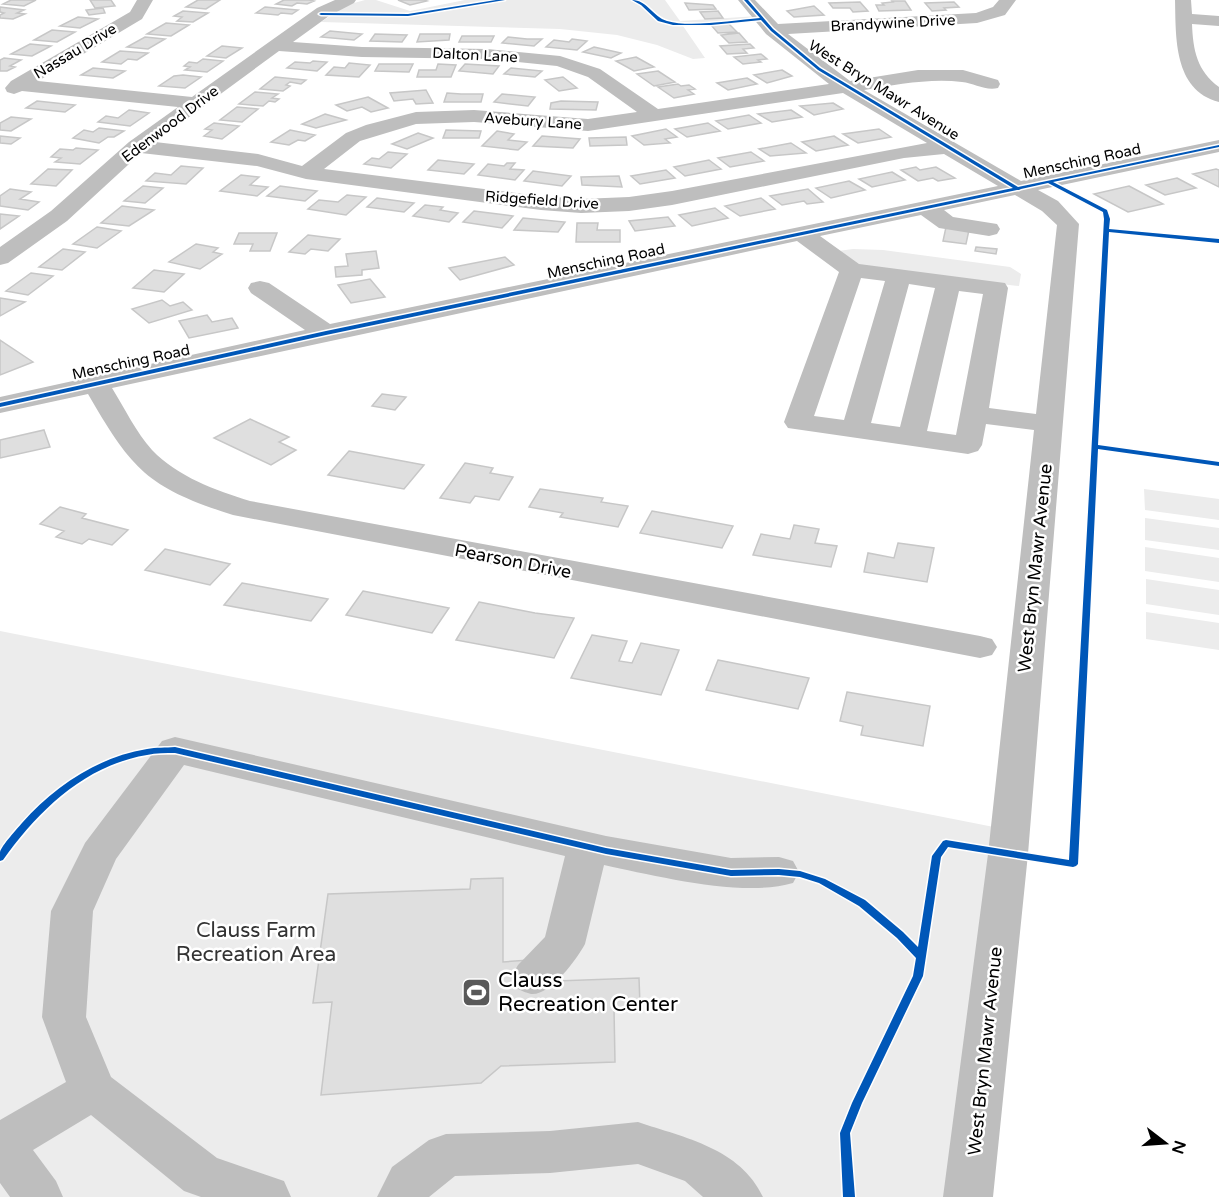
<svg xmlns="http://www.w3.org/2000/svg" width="1219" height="1197" font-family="'Varela Round',sans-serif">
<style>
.green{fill:#ececec}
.building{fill:#dfdfdf;stroke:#c7c7c7;stroke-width:1.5}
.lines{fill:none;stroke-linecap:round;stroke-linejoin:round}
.minor{fill:#bebebe;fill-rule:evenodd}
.cycleway-casing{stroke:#fff;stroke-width:3}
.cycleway{fill:#0057b8;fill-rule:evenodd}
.labels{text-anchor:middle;stroke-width:5;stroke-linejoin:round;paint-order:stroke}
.far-street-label{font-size:15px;fill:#000;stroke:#fff}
.street-label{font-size:18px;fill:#000;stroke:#fff}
.near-park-label{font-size:21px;fill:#333;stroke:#fff}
.near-poi-label{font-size:21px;fill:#000;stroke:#fff;text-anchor:start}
</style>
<rect width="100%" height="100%" fill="#fff"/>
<!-- green -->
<path class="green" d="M365,0H376L410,11L465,0H665L680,21L758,16L763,20L683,26L705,58L693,59L657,45L617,35L560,29L321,22L347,5Z
M853,249L883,250L1010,267L1021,274L1019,286L860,268L838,251Z
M1144,489L1219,499V520L1145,510Z
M1145,518L1219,528V550L1145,540Z
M1145,547L1219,558V582L1145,571Z
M1146,579L1219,590V615L1146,604Z
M1146,612L1219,623V650L1146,639Z
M0,631L1009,830L968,1197H0Z"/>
<!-- building -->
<path class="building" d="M11,0H36L24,6L3,4Z
M90,0H111L115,6L95,8Z
M198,0H220L206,9L186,7Z
M284,0H309L314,1L307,4L297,3L292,6L276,4Z
M398,0H424L427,1L410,5Z
M892,1H905L911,10L879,11L876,5H884L882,3L893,2Z
M860,2L868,11L853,12L850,8H833L829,3Z
M954,2L959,7L944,8L946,10L932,11L925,3Z
M685,3L713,5L716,9L689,10Z
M814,6L824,15L794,17L787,11Z
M0,7L24,10L17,13L25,14L13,19L0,18V15L4,13L0,12Z
M265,7L298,10L292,14L281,13L278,15L256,13Z
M103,8L105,13L89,15L86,10Z
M183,11L208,13L193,22L177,21L182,17L174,16Z
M718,11L723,18L705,19L700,12Z
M78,17L98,19L80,28L60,26Z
M166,23L189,25L171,36L147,34Z
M729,24L737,32L718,33L711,25Z
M52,30L75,32L57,42L34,40Z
M330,31L362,34L354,40L321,37Z
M739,33L747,42L729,43L721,35Z
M375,34L407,35L402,42L370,41Z
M420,34H450L449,40L417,42Z
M462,36H494L491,42H459Z
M145,37L165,39L148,49L127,47Z
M508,37L527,39H542L534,46L502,43Z
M572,39L587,41L577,50L546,47L554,40L569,42Z
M30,44L51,46L32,56L11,54Z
M750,44L754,48L743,49L747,53L727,54L720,46Z
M222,46L242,48L226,58L207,56Z
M594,47L621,53L611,58L583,52Z
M120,51L148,53L137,60L128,59L121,64L102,62Z
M761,54L767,59L758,60L761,62L743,64L734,57Z
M636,57L654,67L634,71L616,61Z
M4,58L21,60L10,66L15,67L7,71H0V60Z
M203,59L223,61L207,72L185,70L190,67L184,66L189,62L197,63Z
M313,61L327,62L317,71L287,68L295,62L310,63Z
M349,63L370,65L359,77L326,75L334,67L345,68Z
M379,64H413L409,72L375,71Z
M438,64L456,65L451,77H417L419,70H436Z
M465,64L499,66L493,74L459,71Z
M93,68L125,71L113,78L81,75Z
M511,68L542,71L535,77L504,74Z
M782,70L792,76L767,83L754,75Z
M658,71L675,82L654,86L637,74Z
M183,75L201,77L185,88L159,86L174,76Z
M275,77L306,80L301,84L290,82L286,85L290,86L283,91L260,89Z
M563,77L577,88L559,91L545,80Z
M747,78L757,84L728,90L717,83Z
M678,84L681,86L689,85L695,89L688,90L694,94L674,98L658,87Z
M426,90L433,103L416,104L413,99L394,101L390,93Z
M255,92L278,94L272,98L279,99L275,102L269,101L263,106L239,104Z
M447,93L461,94H483L481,102H444Z
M502,94L535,97L528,106L494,102Z
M368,97L388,108L371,112L362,107L347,111L336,105Z
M37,101L75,105L65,112L26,108Z
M561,101L598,102L596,110L550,109L551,103Z
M833,103L843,109L814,115L800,106Z
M237,107L258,109L242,122L220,120Z
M129,110L149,113L130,126L98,122L106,116L118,118Z
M791,110L802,117L772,122L758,114Z
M325,114L346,120L316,128L302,124Z
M749,115L761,123L728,129L716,121Z
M11,117L31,119L11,131L0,130V123Z
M214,123L239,126L222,139L204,136L212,130L205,129Z
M708,123L720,131L687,137L675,129Z
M99,128L124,131L114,137H108L99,143L73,138L84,130L93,132Z
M666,129L677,137L665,139L670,143L644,145L632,136Z
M879,129L891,137L858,143L843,134Z
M290,130L315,135L305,141L298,140L289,145L271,142Z
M446,130L481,131L479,138H443Z
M497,131L514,134L508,140L527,142L518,150L482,146Z
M418,133L433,138L407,149L392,144Z
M0,136L20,138L11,144L0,143Z
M542,136L580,139L573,148L533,146Z
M834,136L848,145L816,151L802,142Z
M626,137L627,145L590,146L589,138Z
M791,143L806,153L770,156L759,149Z
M76,148L98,150L80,164L55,162L61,158L51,157L60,149L73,150Z
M388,152L407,154L391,168L364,164L372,158L379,159Z
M751,152L764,161L730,167L718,158Z
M438,160L474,164L464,174L428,170Z
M709,160L721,169L685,176L674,167Z
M507,163H515L510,169L524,170L515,180L478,175L488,164L504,166Z
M181,166L203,168L186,184L146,181L155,173L171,175Z
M916,167L920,170L936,167L955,178L938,181L933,178L918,181L901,170Z
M48,169L72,170L56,186L31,184Z
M1216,169L1219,170V187L1193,174Z
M666,170L675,178L640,184L631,176Z
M533,171L571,176L562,186L524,181Z
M892,172L905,180L872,187L859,179Z
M241,175L259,177L250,185L268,187L257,196L220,191Z
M619,176L622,187L582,185L581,177Z
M1177,178L1196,188L1165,195L1146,185Z
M849,181L865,190L831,198L816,188Z
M143,186L163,188L145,203L124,201Z
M280,186L317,191L305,201L267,196Z
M1129,186L1163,204L1128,212L1094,194Z
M10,189L31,192L20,199L39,202L28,210L0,206V196Z
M808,189L823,202L807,204L804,201L782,205L770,196Z
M347,195L366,197L346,215L308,209L319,200L338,202Z
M377,198L414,203L404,212L367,207Z
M761,198L775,209L740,216L725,206Z
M425,205L443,207L440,210L458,213L449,222L413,216Z
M122,206L154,210L129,226L101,223Z
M715,208L728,218L692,226L679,215Z
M474,211L513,216L502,228L463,222Z
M0,214L19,216L0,229Z
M668,217L675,226L635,231L629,221Z
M523,218L565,222L558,232L514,230Z
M577,223H598L597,230H620V242H576Z
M97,227L121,231L97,248L73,244Z
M946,227L969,230L966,244L943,241Z
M239,233H277L270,251H250L253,244H234Z
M308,235L340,239L328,251L311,249L305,254L289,252Z
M196,244L218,248L213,252L222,254L200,269L169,262Z
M976,247L997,249L996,254L975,251Z
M63,249L85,252L62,270L39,267Z
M376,251L379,268L362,270V275L336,277L335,267L348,266L346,254Z
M505,257L514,265L460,280L449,268Z
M154,270L184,274L164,292L133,288Z
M31,273L53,276L28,295L6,291Z
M370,279L385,297L351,303L338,285Z
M0,298L25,302L0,316Z
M162,300L170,306L183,302L192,310L149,323L132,309Z
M207,315L212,322L232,318L238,328L189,338L179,321Z
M0,340L33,362L0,375Z
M382,394L406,397L395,410L372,406Z
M250,419L289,437L279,442L296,450L271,465L214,438Z
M44,430L50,447L0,458V440Z
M349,451L424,465L404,489L328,475Z
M465,463L493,468L490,473L513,477L499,500L475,496L470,503L440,498Z
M540,489L603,498L601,502L628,506L618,527L560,517L563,513L529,507Z
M60,507L86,514L82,518L128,530L112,545L89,539L82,544L56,537L64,531L40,524Z
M652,511L733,526L722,548L640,533Z
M794,525L819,529L815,543L837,546L831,567L753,555L761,534L790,539Z
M898,543L934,548L927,582L864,572L868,553L894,558Z
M165,549L230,564L210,585L145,570Z
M242,583L328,599L311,621L224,605Z
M363,591L449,608L432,633L346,615Z
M479,602L535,613L574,618L554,658L456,640Z
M592,635L627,641L619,661L632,663L641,643L679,650L661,695L571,678Z
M718,660L809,678L798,709L706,690Z
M847,692L930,706L923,746L861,735L863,726L840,721Z
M503,878V962L529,960V982L639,978L640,1006L614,1009L615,1062L501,1066L481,1083L321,1095L332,1002L313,1003L328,894L470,889L471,879Z"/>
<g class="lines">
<!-- minor -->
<path class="minor" d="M137,0H153L142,19L38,81L192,97L317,8L335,0H356L354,3L329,16L293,42L362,47L487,49L560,56L600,69L658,109L829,84L766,34L738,0H755L778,24L976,13L993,7L999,0H1016L1005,15L977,23L788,34L850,81L918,70H963L998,80L1000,84L998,88C985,91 974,83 962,82C929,78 896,85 864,90L1021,181L1219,140V152L1038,190L1058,201L1079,224L1028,854L993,1197H943L988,854L1034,430L986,424L982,445L978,451L968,454L788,428L784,422L839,272L797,241L112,388C125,409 136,432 152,450C178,477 215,490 250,501L980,636L992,639L997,647L992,655L980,658L233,515C148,488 132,470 88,394L0,413V397L305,330L251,293L248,288L251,283L260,281L269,283L330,324L998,186L944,154L904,158L672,205L629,211L581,213L541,210L306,179L257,166L141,153L67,221L8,263L0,265V247L51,211L129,142L178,107L22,91L14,94L7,92L5,88L11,81L130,12ZM279,51L362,57L487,59L557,66L588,77L637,112L588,119L474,110L416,112L366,125L346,133L302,166L258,154L155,142ZM843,93L927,143L672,191L629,197L581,199L541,196L324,169L360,141L416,124L474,122L588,131ZM1015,195L1042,211L1057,225L1036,414L989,408L1008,288L1005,283L859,264L820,236L921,215L939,228L989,236L997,234L1000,229L997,224L953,217L944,210ZM861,278L885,281L844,420L814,416ZM909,284L935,288L900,427L871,423ZM959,291L983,294L956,435L927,431Z
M1175,0H1191L1192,14L1219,16V26L1192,24C1193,50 1197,71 1219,87V102C1173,90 1176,36 1175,0Z
M175,737L606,836L731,858L779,857L793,861L799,872L793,883C744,898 656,876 604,865L585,944C577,959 550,996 531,994C527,993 522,991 518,989L511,977L518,965L545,937L565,856L184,765L116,859L93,911L86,1017L111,1077L217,1158L284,1181L291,1197H201L184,1191L91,1115L33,1150L56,1181L63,1197H10L0,1183V1120L66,1082L42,1017L51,911L85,843L162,741Z
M638,1122C685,1138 740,1148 763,1197H703L685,1181L638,1164L550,1173L455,1176L429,1197H377L392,1167L429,1140L446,1134L550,1131Z"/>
<defs>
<path id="cycleway" d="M496,0H505L408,16L321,15L319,14L321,13L408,14Z
M632,0C647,0 653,17 667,21C690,28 734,20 760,18L744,0H748L773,29L820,68L1018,187L1219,145V147L1053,182L1107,210L1110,219L1109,229L1219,239V243L1109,232L1098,445L1219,462V466L1098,449L1078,864L1076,866L1073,867L948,847L941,857L923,976L862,1103L850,1133L855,1197H843L840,1133L852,1103L913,976L916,958L897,938L859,906L819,883L800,877L779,875L731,876L606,854L175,753C166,753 156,753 147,755C85,765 38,811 3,860L0,861C0,858 0,855 0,852C2,845 17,829 22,823C55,786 98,757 147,749C156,747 166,748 175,747L606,848L731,870L779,869L800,871L825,879L865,900L903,932L918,947L932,856L943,841L946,840L1069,860L1104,219L1103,212L1048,183L1021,189L1019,190H1017L326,335L0,407V403L326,331L1013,188L818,70L771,31L761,20L711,25H673L658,21L641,5Z"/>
</defs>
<!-- cycleway casing -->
<use href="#cycleway" class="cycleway-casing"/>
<!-- cycleway -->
<use href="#cycleway" class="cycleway"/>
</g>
<!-- icons -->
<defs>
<symbol id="stadium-square" viewBox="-11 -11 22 22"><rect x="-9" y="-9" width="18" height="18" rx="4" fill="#595959" stroke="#fff"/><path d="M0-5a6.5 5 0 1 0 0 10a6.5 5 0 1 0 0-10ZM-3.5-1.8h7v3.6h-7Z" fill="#fff"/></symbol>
</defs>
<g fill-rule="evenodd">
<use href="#stadium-square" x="460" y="976" width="33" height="33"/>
</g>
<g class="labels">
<!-- far-street labels -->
<g class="far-street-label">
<text transform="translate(893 23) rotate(-3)" y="5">Brandywine Drive</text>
<text transform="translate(75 51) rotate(-31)" y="5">Nassau Drive</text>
<text transform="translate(475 55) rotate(3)" y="5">Dalton Lane</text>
<text transform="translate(884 90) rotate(32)" y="5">West Bryn Mawr Avenue</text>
<text transform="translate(533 121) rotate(4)" y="5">Avebury Lane</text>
<text transform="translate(170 124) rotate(-37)" y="5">Edenwood Drive</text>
<text transform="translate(1082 161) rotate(-12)" y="5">Mensching Road</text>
<text transform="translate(542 200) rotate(4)" y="5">Ridgefield Drive</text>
<text transform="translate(606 261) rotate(-12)" y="5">Mensching Road</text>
<text transform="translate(131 362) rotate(-12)" y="5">Mensching Road</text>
</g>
<!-- street labels -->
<g class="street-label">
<text transform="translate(513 561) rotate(11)" y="6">Pearson Drive</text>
<text transform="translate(1035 568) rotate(-84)" y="6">West Bryn Mawr Avenue</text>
<text transform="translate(985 1051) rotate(-84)" y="6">West Bryn Mawr Avenue</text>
</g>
<!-- near-park labels -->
<g class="near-park-label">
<text x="256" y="937">Clauss Farm<tspan x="256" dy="24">Recreation Area</tspan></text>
</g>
<!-- near-poi labels -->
<g class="near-poi-label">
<text x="498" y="987">Clauss<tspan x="498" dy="24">Recreation Center</tspan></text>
</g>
</g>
<!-- north arrow -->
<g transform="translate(1165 1143) rotate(107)" stroke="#ffffff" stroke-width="4.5" paint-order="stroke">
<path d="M0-4.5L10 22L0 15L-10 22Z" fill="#000000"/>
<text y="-9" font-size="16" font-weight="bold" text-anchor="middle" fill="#000000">N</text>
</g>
</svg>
